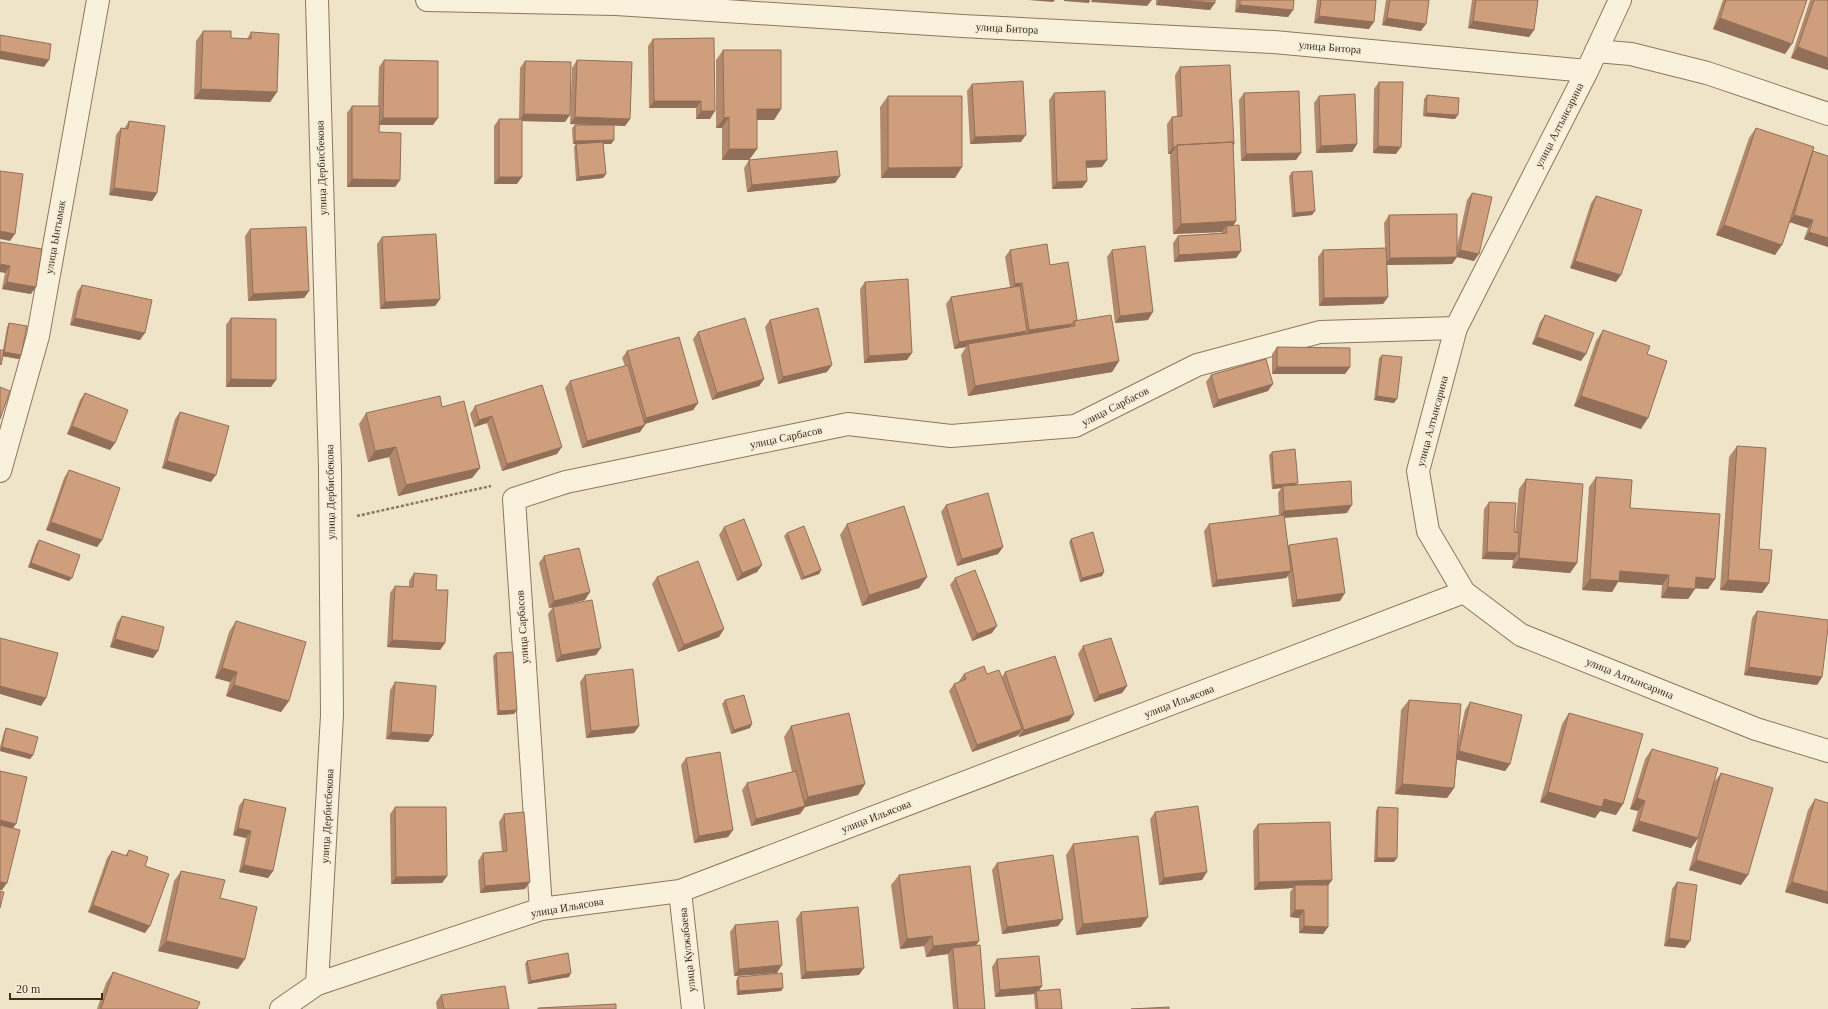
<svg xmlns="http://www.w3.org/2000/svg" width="1828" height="1009" font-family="'Times New Roman',serif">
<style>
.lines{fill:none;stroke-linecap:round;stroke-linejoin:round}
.minor-casing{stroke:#8d765c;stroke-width:24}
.path{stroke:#8d765c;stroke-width:2.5;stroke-dasharray:3 2;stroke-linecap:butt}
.minor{stroke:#faf1dc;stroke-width:22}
.wall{fill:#b2896c}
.shaded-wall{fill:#916f58}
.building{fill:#cf9f7d;stroke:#916f58}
.labels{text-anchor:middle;stroke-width:4;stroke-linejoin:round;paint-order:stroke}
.street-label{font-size:11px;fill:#3d2e20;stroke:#f7eed8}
</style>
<rect width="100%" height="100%" fill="#f0e4c8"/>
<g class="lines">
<defs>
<path id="minor" d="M317,0L330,469L332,715L317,984
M427,0L616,4L962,26L1274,42L1587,71
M1620,0L1587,71L1456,328L1418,471L1428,531L1464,592L1521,635L1756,729L1828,751
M1596,51L1631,54L1707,73L1828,114
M0,471L38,336L98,0
M680,891L693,1009
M541,909L514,499L566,482L848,424L951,436L1075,426L1197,365L1320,332L1456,328
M281,1009L317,984L541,909L680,891L1464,592"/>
</defs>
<!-- minor casing -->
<use href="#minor" class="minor-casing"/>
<!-- path -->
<path class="path" d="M357,516L491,486"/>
<!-- minor -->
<use href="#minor" class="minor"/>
</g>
<!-- wall -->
<path class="wall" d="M1156,0H1215L1210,10L1156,5Z
M1236,0H1294L1293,10L1288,17L1235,12Z
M1317,0H1376L1369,29L1314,23Z
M1386,0H1429L1421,31L1382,25Z
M1472,0H1538L1534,30L1529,37L1468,28Z
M1723,0H1807L1785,54L1713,29Z
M1810,0H1828V70L1791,58Z
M203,31L231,38L247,39L251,32L277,92L270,102L194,99L196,41Z
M714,38L710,119H696V108H649L648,46L653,39Z
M723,50L781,109L774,120H757V149L749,160H722V128H716V60Z
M384,60L433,125H379V132L400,180L395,187H347V113L352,106H378L379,67Z
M577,60L630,119L625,126L614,125V140L611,144H603L606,174L603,178L576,181L574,147L576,144H573L572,128L575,125H593L570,124L572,68Z
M525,61L565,122L522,121L517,184H494V126L499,119H519L520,68Z
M1180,67L1233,145L1236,221L1233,226L1241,251L1236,258L1174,262L1173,243L1178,236L1221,233L1222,232L1173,234L1170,155L1171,154H1168L1167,124L1172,117H1177L1175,75Z
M1379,82L1396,154L1373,153L1374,89Z
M972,84L1021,142L970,144L967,91Z
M1054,93L1102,167L1086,168L1087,181L1082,188L1052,189L1049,100Z
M1244,93L1296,160L1241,161L1239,100Z
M1427,95L1455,119L1423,116L1424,99Z
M888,96L955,178H881L880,107Z
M1319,96L1357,144L1352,152L1316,153L1314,103Z
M129,121L157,193L152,201L109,195L116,135L121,128L124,129Z
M1756,128L1813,152L1828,247L1804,239L1808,228L1790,222L1775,255L1716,235L1749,138Z
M749,160L840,176L835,183L747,192L744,168Z
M1292,172L1312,215L1292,217L1289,176Z
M1472,193L1474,261L1457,257L1452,264L1387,265L1388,297L1383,304L1319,306L1318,257L1323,250L1385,248L1384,223L1389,215L1457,246L1467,200Z
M1596,196L1616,282L1570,268L1591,203Z
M250,229L309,291L304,298L248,301L245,236Z
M382,237L440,299L435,306L380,309L377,244Z
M0,242L31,294L2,289L5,273Z
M1010,250L1050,265L1077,320L1119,361L1112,372L968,396L961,355L966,347L954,349L946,304L951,297L1010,287L1005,257Z
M1112,250L1148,320L1115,323L1107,257Z
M865,282L907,360L864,363L860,289Z
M82,285L140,340L70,325L77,292Z
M1545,315L1581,361L1532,344L1540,322Z
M231,318L271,387H226V325Z
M770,320L827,372L778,384L765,327Z
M9,323L21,355L19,359L3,356V350L7,327Z
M1603,330L1647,354L1641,429L1574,406L1596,341Z
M698,332L764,379L759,386L712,400L693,339Z
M1277,347L1350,367L1345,374H1272V354Z
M627,351L698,403L693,410L644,424L640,432L582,448L565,388L570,381L625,366L622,358Z
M1382,355L1394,403L1374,400L1379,358Z
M1211,375L1268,391L1213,408L1206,382Z
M542,385L557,454L502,471L487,423L474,427L470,414L475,406Z
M85,393L115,443L110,450L67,434L80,400Z
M180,412L211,482L162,468L175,419Z
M366,413L480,468L472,478L398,496L389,457L368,462L359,424Z
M1737,446L1759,549L1769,583L1762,593L1720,590L1729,457Z
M1272,452L1296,485L1347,513L1284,518L1288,546L1289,545L1340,601L1292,607L1288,576L1286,578L1212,587L1204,531L1209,524L1279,516L1278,493L1281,488L1272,489L1269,455Z
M69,470L102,540L97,547L46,530L64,478Z
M1596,477L1630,508L1715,579L1708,589L1695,588L1688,599L1661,598L1662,585L1618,582L1612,592L1582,590L1589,487Z
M1526,479L1577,563L1570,573L1512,568L1513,560L1482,559L1484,509L1489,502L1514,532H1515L1519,489Z
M946,505L1003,547L998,554L957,566L941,512Z
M847,524L927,577L919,588L862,606L840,535Z
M724,527L762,565L757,572L737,581L719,535Z
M787,533L821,570L819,574L801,580L784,536Z
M1071,539L1102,576L1080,582L1069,542Z
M39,540L69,581L28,567L36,544Z
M544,556L585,600L557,606L596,655L556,662L548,614L553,607L549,608L539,563Z
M414,573L436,590L445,643L440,650L387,647L390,593L395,586L409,587V581Z
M657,577L719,637L678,652L652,584Z
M955,578L992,633L972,641L950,585Z
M1757,611L1822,677L1817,685L1744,675L1752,618Z
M122,616L158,651L153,658L110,647L117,623Z
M236,621L289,701L281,712L226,696L230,682L215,678L229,632Z
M1083,646L1127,686L1122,693L1094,702L1078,654Z
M496,653L514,714L497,715L493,656Z
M1005,672L1074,714L1069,721L1019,737L1018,734L1017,736L972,752L949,691L954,684L959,682V681L964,674H987L1002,677Z
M585,675L639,726L634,733L586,738L580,682Z
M395,682L433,735L428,742L386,739L390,690Z
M725,700L750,728L731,734L722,704Z
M1409,700L1458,741L1465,710L1470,702L1510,764L1505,771L1457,759L1454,788L1447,798L1395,794L1401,710Z
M1569,713L1616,815L1600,811L1595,818L1540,802L1562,724Z
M791,726L865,784L858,795L805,807L800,814L751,826L742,790L747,783L792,772L784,737Z
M6,728L33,755L30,759L0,751V747L4,732Z
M1652,749L1715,781L1721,773L1741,885L1689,870L1698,838L1691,848L1632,831L1638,811L1630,809L1645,759Z
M686,758L733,830L728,837L694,843L681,765Z
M244,799L273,871L268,878L239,872L246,838L233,835L239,806Z
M1815,799L1828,904L1785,892L1808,810Z
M395,807L447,876L442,883L391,884L390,814Z
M1378,807L1394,862H1374L1376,811Z
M1155,812L1202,880L1159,885L1150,819Z
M504,814L525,889L480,893L478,861L483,853L502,852L499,822Z
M1258,824L1332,880L1328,885V927L1323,934L1299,933V918L1290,917V892L1293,888L1254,890L1253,831Z
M1073,844L1141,927L1076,935L1066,855Z
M129,850L145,866V933L88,912L107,858L112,851L125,856Z
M997,863L1063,919L1058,926L1002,934L992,870Z
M181,871L220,898L238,969L158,951L174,881Z
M899,875L976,946L985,1009H953L948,955V954L926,957L924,946L900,949L891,885Z
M1677,882L1685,948L1664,946L1672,889Z
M801,912L859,975L801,979L796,919Z
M735,925L777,973L734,976L730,932Z
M997,959L1042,986L1039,990L1062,1009H1035L1034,994L995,997L992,967Z
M527,961L569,977L528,984L525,964Z
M113,972L197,1009H97L106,983Z
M738,977L783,988L781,991L737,995L736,981Z
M441,995L509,1009H437L436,1002Z"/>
<!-- shaded-wall -->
<path class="shaded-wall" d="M1028,0H1055L1053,2Z
M1064,0H1090L1089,3L1064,1Z
M1092,0H1152L1147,6L1091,2Z
M1159,0H1182L1215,3L1210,10L1156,5Z
M1240,5L1293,10L1288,17L1235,12Z
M1319,16L1374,22L1369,29L1314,23Z
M1387,18L1426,24L1421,31L1382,25Z
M1720,18L1792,44L1785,54L1713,29Z
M1473,21L1534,30L1529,37L1468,28Z
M1798,47L1828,58V70L1791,58Z
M0,51L49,60L44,67L0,59Z
M201,89L277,92L270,102L194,99Z
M654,101H701L696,108H649Z
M757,109H781L774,120H749Z
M701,111H715L710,119H696Z
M1426,113L1458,115L1455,119L1423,116Z
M524,114L570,115L565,122L519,121Z
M575,117L630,119L625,126L570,124Z
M729,117L722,128H716L724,118Z
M383,118H438L433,125H378Z
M1026,135L1021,142L970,144L975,137Z
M614,140L611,144H573L575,141Z
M1357,144L1352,152L1316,153L1321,146Z
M1378,146L1401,147L1396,154L1373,153Z
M1173,147H1176L1171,154H1168Z
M729,149H757L749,160H722Z
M1301,153L1296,160L1241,161L1246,154Z
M1107,160L1102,167L1081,168L1086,161Z
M962,167L955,178H881L888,168Z
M606,174L603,178L576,181L579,177Z
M840,176L835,183L747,192L752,185Z
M499,177H522L517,184H494Z
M352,179L400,180L395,187H347Z
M1087,181L1082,188L1052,189L1057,182Z
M114,188L157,193L152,201L109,195Z
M1315,211L1312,215L1292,217L1295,213Z
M1794,215L1813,220L1808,228L1789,222Z
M1236,221L1229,231L1226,226L1222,232L1173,234L1181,224Z
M1724,225L1782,245L1775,255L1716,235Z
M0,231L15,234L10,241L0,239Z
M1809,232L1828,238V247L1804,239Z
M1460,250L1479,254L1474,261L1457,257L1452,264L1385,265L1390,258L1455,257Z
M1241,251L1236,258L1174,262L1179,255Z
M1575,261L1621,275L1616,282L1570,268Z
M0,264L10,266L5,273L0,272Z
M7,282L36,287L31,294L2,289Z
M1022,283L1017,290L1010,291L1015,284Z
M309,291L304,298L248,301L253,294Z
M1388,297L1383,304L1319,306L1324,298Z
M440,299L435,306L380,309L385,302Z
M1153,312L1148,320L1115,323L1120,316Z
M75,318L145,333L140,340L70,325Z
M1072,324L1067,331L1024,337L1029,330Z
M1027,331L1022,338L968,344L966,347L954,349L959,342Z
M1537,337L1586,354L1581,361L1532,344Z
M4,352L21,355L19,359L1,356Z
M912,353L907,360L864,363L869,356Z
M1119,361L1112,372L968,396L975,386Z
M832,365L827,372L778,384L783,377Z
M1277,367H1350L1345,374H1272Z
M231,379L276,380L271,387H226Z
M764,379L759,386L712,400L717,393Z
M1273,384L1268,391L1213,408L1218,400Z
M1377,396L1397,399L1394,403L1374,400Z
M1581,396L1648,418L1641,429L1574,406Z
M698,403L693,410L641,425L646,418Z
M492,416L487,423L474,427L479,420Z
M645,425L640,432L582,448L587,441Z
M72,426L115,443L110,450L67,434Z
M396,447L389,457L368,462L375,451Z
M562,447L557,454L502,471L507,464Z
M167,461L216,475L211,482L162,468Z
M480,468L472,478L398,496L406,485Z
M1298,483L1295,486H1283L1281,488L1272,489L1274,485Z
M1352,505L1347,513L1279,518L1284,511Z
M51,522L102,540L97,547L46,530Z
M1003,547L998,554L957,566L962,559Z
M1487,552L1518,553L1513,560L1482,559Z
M1519,558L1577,563L1570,573L1512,568Z
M31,563L72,578L69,581L28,567Z
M762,565L757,572L737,581L742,573Z
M821,570L819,574L801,580L804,577Z
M1291,571L1286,578L1212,587L1217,580Z
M1620,571L1669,575L1662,585L1618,582L1612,592L1582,590L1590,579Z
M1104,572L1102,576L1080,582L1082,578Z
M927,577L919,588L862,606L869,595Z
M1696,577L1715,579L1708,589L1689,588Z
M1728,580L1769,583L1762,593L1720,590Z
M1668,587L1695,589L1688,599L1661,598Z
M590,592L585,600L549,608L554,601Z
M1345,593L1340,601L1292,607L1297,600Z
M997,626L992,633L972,641L977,634Z
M724,629L719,637L678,652L684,645Z
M115,639L158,651L153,658L110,647Z
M392,640L445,643L440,650L387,647Z
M601,648L596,655L556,662L561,655Z
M1749,667L1822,677L1817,685L1744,675Z
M222,668L237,672L230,682L215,678Z
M234,685L289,701L281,712L226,696Z
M0,686L46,698L41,706L0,694Z
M1127,686L1122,693L1094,702L1099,695Z
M517,710L514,714L497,715L499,711Z
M1074,714L1069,721L1019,737L1024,730Z
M752,724L750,728L731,734L734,730Z
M639,726L634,733L586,738L591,731Z
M1022,729L1017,736L972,752L977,745Z
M391,732L433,735L428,742L386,739Z
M2,747L33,755L30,759L0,751V750Z
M1459,751L1510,764L1505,771L1454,759Z
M865,784L858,795L805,807L800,814L751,826L756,819L801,807L808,797Z
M1402,784L1454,788L1447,798L1395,794Z
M1548,792L1604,799L1623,804L1616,815L1600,811L1595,818L1540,802Z
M1637,798L1645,801L1638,811L1630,809Z
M0,820L16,824L11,831L0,828Z
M1639,821L1698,838L1691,848L1632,831Z
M238,828L251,831L246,838L233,835Z
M733,830L728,837L694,843L699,836Z
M1377,858H1397L1394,862H1374Z
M1696,860L1748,875L1741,885L1689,870Z
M244,865L273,871L268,878L239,872Z
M1207,872L1202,880L1159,885L1164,878Z
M447,876L442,883L391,884L396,877Z
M1332,880L1327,887L1295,885L1293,888L1254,890L1259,882Z
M0,882L7,883L2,890H0Z
M530,882L525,889L480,893L485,886Z
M1792,882L1828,892V904L1785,892Z
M93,905L150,926L145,933L88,912Z
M1295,910H1304L1299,918L1290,917Z
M1148,917L1141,927L1076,935L1083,924Z
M1063,919L1058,926L1002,934L1007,927Z
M1304,926L1328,927L1323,934L1299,933Z
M932,936L924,946L900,949L907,939Z
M1669,938L1690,941L1685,948L1664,946Z
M166,941L245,959L238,969L158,951Z
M979,941L972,951L953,948L948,954L926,957L933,946Z
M782,965L777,973L734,976L739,969Z
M864,968L859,975L801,979L806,972Z
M571,973L569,977L528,984L531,981Z
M1042,986L1037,993L1036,991L1034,994L995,997L1000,990Z
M783,988L781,991L737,995L739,991Z"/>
<!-- building -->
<path class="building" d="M1182,0H1215V3Z
M1240,0H1294L1293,10L1240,5Z
M1321,0H1376L1374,22L1319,16Z
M1390,0H1429L1426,24L1387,18Z
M1476,0H1538L1534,30L1473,21Z
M1726,0H1807L1792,44L1720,18Z
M1814,0H1828V58L1798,47Z
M203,31H231V38L251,39V32L279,34L277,92L201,89Z
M0,35L51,44L49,60L0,51Z
M714,38L715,111H701V101H654L653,39Z
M723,50H781V109H757V149H729V117L724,118Z
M384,60L438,61V118H383Z
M577,60L632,62L630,119L575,117Z
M525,61L571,62L570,115L524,114Z
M1230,65L1234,144H1233V142L1177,145L1176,147H1173L1172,117L1182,116L1180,67Z
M1023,81L1026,135L975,137L972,84Z
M1379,82H1403L1401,147L1378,146Z
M1105,91L1107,160L1086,161L1087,181L1057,182L1054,93Z
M1299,91L1301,153L1246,154L1244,93Z
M1355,94L1357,144L1321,146L1319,96Z
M1427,95L1459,98L1458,115L1426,113Z
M888,96H962V167L888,168Z
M352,106H380L379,132L401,133L400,180L352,179Z
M499,119H522V177H499Z
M129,121L165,126L157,193L114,188L121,128L128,129Z
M575,125H614V140L575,141Z
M1756,128L1814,147L1782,245L1724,225Z
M603,142L606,174L579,177L576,144Z
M1233,142L1236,221L1181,224L1177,145Z
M837,151L840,176L752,185L749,160Z
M1813,151L1828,156V238L1809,232L1813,220L1794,215Z
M0,171L23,174L15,234L0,231Z
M1312,171L1315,211L1295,213L1292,172Z
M1472,193L1492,197L1479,254L1460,250Z
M1596,196L1642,210L1621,275L1575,261Z
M1457,214V257L1390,258L1389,215Z
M1239,225L1241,251L1179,255L1178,236L1227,233L1226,226Z
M306,227L309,291L253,294L250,229Z
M436,234L440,299L385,302L382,237Z
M0,242L42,249L36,287L7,282L10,266L0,264Z
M1047,244L1050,265L1068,262L1077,320L1074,321L1072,324L1029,330L1022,283L1015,284L1010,250Z
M1145,246L1153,312L1120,316L1112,250Z
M1386,248L1388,297L1324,298L1323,250Z
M908,279L912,353L869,356L865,282Z
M82,285L152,300L145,333L75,318Z
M1020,286L1027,331L959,342L951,297Z
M818,308L832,365L783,377L770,320Z
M1111,315L1119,361L975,386L968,344L1075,326L1074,321Z
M1545,315L1594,333L1586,354L1537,337Z
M231,318L276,319V380L231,379Z
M745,318L764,379L717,393L698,332Z
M9,323L27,326L21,355L4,352Z
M1603,330L1650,346L1647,354L1667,361L1648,418L1581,396Z
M679,337L698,403L646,418L627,351Z
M1277,347L1350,348V367H1277Z
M0,350H4L1,365L0,364Z
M1382,355L1402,357L1397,399L1377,396Z
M1266,359L1273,384L1218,400L1211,375Z
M628,365L645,425L587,441L570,381Z
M542,385L562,447L507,464L492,416L479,420L475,406Z
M0,387L10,391L0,419Z
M85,393L128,410L115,443L72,426Z
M440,396L442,407L464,401L480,468L406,485L396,447L375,451L366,413Z
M180,412L229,426L216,475L167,461Z
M1737,446L1766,448L1759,549L1772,550L1769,583L1728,580Z
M1295,449L1298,483L1274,485L1272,452Z
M69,470L120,488L102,540L51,522Z
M1596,477L1632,480L1630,508L1720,514L1715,579L1696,577L1695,589L1668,587L1669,575L1620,571L1619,581L1590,579Z
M1526,479L1583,484L1577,563L1519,558Z
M1351,481L1352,505L1284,511L1283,486Z
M988,493L1003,547L962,559L946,505Z
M1489,502L1516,503L1514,532L1519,533L1518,553L1487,552Z
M904,506L927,577L869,595L847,524Z
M1284,515L1291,571L1217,580L1209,524Z
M744,519L762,565L742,573L724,527Z
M804,526L821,570L804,577L787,533Z
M1093,532L1104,572L1082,578L1071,539Z
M1337,538L1345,593L1297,600L1289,545Z
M39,540L80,555L72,578L31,563Z
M579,548L590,592L554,601L544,556Z
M698,561L724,629L684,645L657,577Z
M975,570L997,626L977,634L955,578Z
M414,573L437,575L436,590H448L445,643L392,640L395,586L413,587Z
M592,600L601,648L561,655L553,607Z
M1757,611L1828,620V628L1822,677L1749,667Z
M122,616L164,627L158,651L115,639Z
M236,621L306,642L289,701L234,685L237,672L222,668Z
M0,638L58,653L46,698L0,686Z
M1111,638L1127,686L1099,695L1083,646Z
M513,652L517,710L499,711L496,653Z
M1055,656L1074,714L1024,730L1005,672Z
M984,666L987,674L999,670L1022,729L977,745L954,684L966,679L964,674Z
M633,669L639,726L591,731L585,675Z
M395,682L436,686L433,735L391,732Z
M744,695L752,724L734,730L725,700Z
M1409,700L1461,704L1454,788L1402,784Z
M1470,702L1522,715L1510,764L1459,751Z
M849,713L865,784L808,797L791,726Z
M1569,713L1643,734L1623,804L1604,799L1602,807L1548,792Z
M6,728L38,737L33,755L2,747Z
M1652,749L1718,768L1698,838L1639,821L1645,801L1637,798Z
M720,752L733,830L699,836L686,758Z
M0,771L27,777L16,824L0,820Z
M796,771L805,806L756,819L747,783Z
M1721,773L1773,788L1748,875L1696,860Z
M244,799L286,808L273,871L244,865L251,831L238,828Z
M1815,799L1828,803V892L1792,882Z
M1198,806L1207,872L1164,878L1155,812Z
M395,807H446L447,876L396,877Z
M1378,807L1398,808L1397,858H1377Z
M524,812L530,882L485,886L483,853L507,851L504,814Z
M1330,822L1332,880L1259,882L1258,824Z
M0,825L20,830L7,883L0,882Z
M1138,836L1148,917L1083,924L1073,844Z
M129,850L148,857L145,866L169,874L150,926L93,905L112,851L127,856Z
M1053,855L1063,919L1007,927L997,863Z
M970,866L979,941L933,946L932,936L907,939L899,875Z
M181,871L225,880L220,898L257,907L245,959L166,941Z
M1677,882L1697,885L1690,941L1669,938Z
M1295,885H1328V927L1304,926V910H1295Z
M0,891L4,892L0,908Z
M858,907L864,968L806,972L801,912Z
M778,921L782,965L739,969L735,925Z
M980,945L985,1009H958L953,948Z
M568,953L571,973L531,981L527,961Z
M1039,956L1042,986L1000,990L997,959Z
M113,972L200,1002L197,1009H101Z
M782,973L783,988L739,991L738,977Z
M505,986L509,1009H444L441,995Z
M1060,989L1062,1009H1038L1036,991Z
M616,1004V1009H538V1008Z
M1169,1007V1009H1131Z"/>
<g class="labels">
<!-- street labels -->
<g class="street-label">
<text transform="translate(1007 28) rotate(3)" y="4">улица Битора</text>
<text transform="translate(1330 47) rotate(5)" y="4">улица Битора</text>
<text transform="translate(1559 125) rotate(-63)" y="4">улица Алтынсарина</text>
<text transform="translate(321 168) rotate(-92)" y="4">улица Дербисбекова</text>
<text transform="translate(55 237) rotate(-80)" y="4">улица Ынтымак</text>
<text transform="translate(1115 406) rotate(-27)" y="4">улица Сарбасов</text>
<text transform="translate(1432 421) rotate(-75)" y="4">улица Алтынсарина</text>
<text transform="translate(786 437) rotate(-12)" y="4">улица Сарбасов</text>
<text transform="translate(330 492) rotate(-91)" y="4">улица Дербисбекова</text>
<text transform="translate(522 627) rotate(-94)" y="4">улица Сарбасов</text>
<text transform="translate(1630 678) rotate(22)" y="4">улица Алтынсарина</text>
<text transform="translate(1179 701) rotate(-21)" y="4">улица Ильясова</text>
<text transform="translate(327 816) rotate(-87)" y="4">улица Дербисбекова</text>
<text transform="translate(876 816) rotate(-21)" y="4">улица Ильясова</text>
<text transform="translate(567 907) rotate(-10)" y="4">улица Ильясова</text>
<text transform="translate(687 950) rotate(-96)" y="4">улица Кулжабаева</text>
</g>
</g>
<!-- scale -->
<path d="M10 993v6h92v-6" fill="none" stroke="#3d2e20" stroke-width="2"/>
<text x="16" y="993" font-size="12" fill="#3d2e20" stroke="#f7eed8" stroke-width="3" paint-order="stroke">20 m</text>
</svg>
